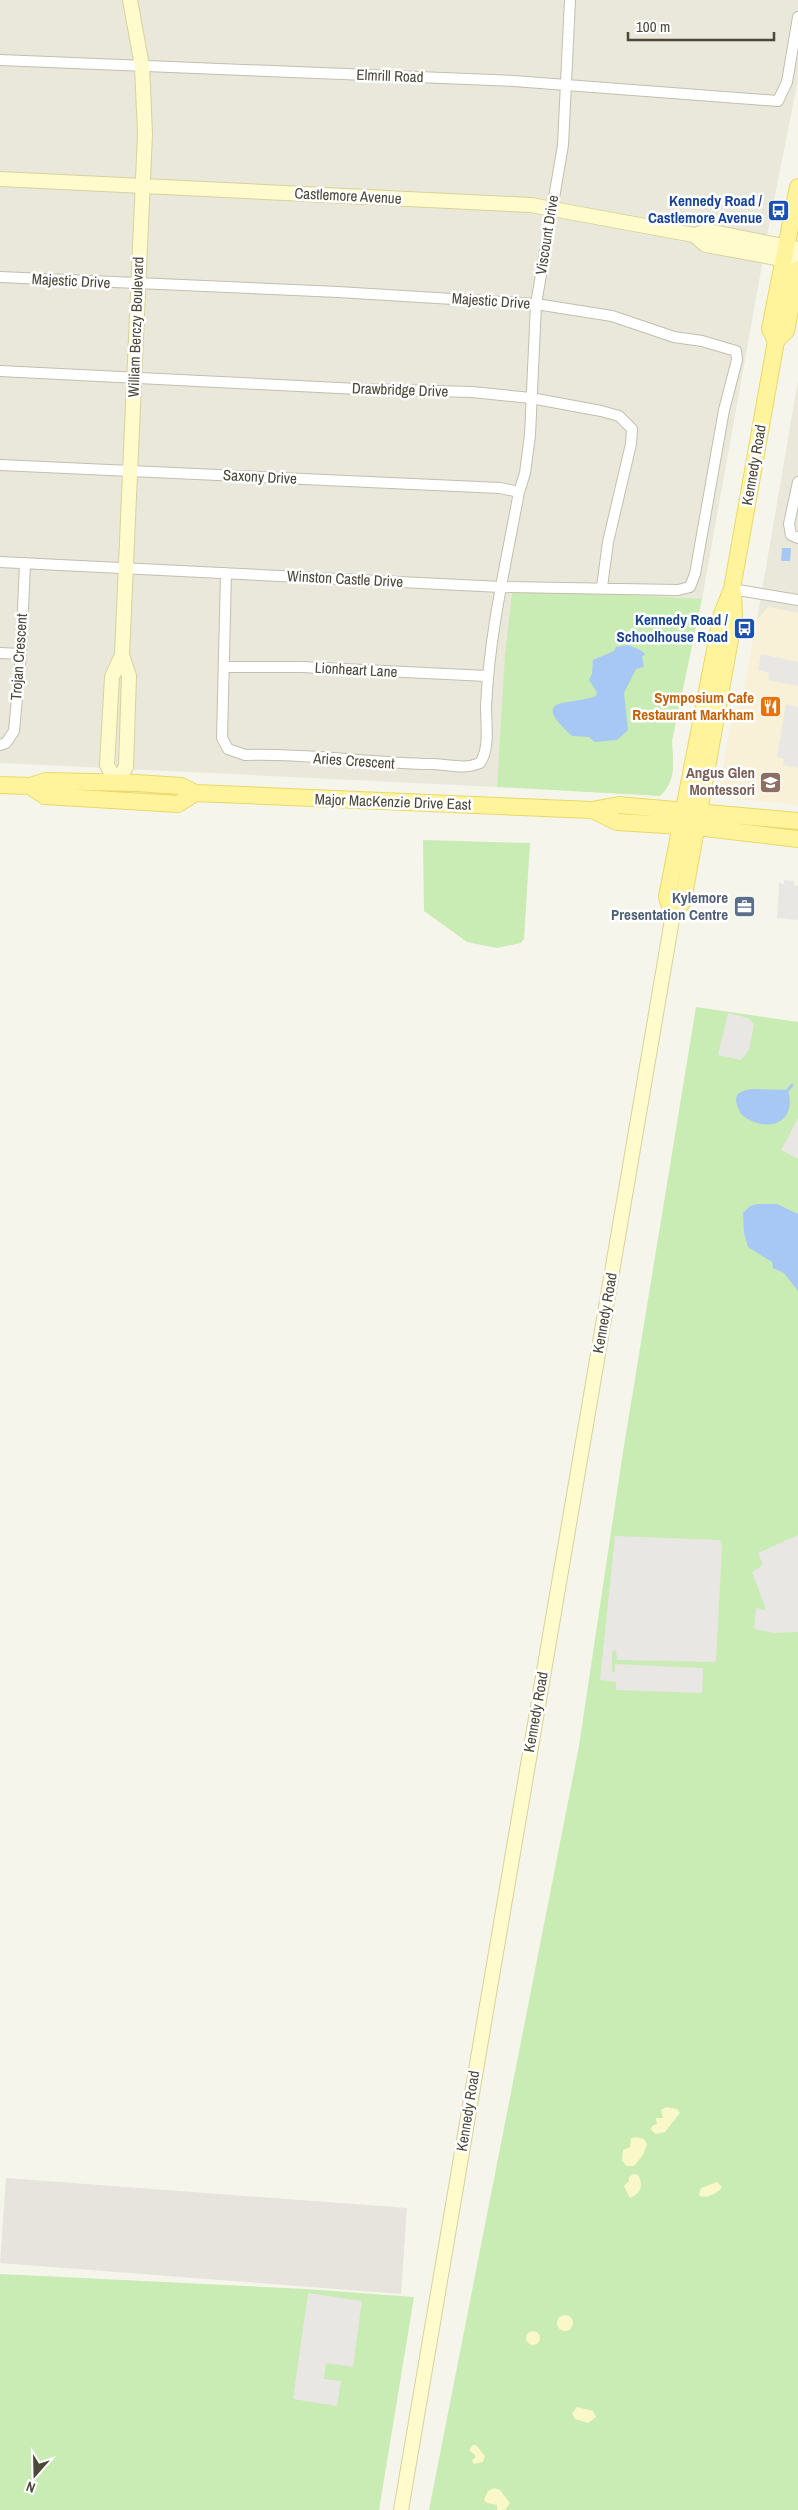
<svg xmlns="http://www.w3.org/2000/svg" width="798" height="2510" font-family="'Archivo Narrow',sans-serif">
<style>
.residential{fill:#eae8da}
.commercial{fill:#f8f0d7}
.industrial{fill:#e6e4dd}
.green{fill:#c9ebb4}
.sand{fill:#faf8c8}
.parking{fill:#e8e7e3}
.water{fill:#a7c7f4}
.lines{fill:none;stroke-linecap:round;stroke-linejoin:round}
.stream{stroke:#a7c7f4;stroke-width:3}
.street-casing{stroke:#c2bfad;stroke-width:12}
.secondary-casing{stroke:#d7d29b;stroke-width:16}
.primary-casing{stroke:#e9d867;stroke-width:18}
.street{stroke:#fff;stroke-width:10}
.secondary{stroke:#fffbcd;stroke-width:14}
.primary{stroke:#fff49c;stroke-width:16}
.labels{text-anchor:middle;stroke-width:5;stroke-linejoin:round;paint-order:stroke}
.street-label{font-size:15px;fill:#4b4739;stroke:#fff}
.transit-label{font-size:15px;font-weight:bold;fill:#164399;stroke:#fff;text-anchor:end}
.food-label{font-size:15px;font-weight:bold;fill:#c56008;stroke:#fff;text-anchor:end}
.education-label{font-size:15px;font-weight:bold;fill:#785e54;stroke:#fff;text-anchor:end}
.service-label{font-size:15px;font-weight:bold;fill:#4e5e75;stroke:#fff;text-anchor:end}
</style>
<rect width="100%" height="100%" fill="#f6f5ec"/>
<!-- residential -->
<path class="residential" d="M0,0H798V80L770,220L702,599L512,594L497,787L0,763Z
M798,380V613L768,607L757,620Z"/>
<!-- commercial -->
<path class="commercial" d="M768,607L798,613V805L729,798L719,790L731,721L742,699L757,620Z"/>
<!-- industrial -->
<path class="industrial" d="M6,2178L407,2208L401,2294L0,2263Z"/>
<!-- green -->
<path class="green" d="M512,593H600L702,599L672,741C673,762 677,781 660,796L497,787L505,655Z
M423,840L530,843L524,939L521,943L497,948L467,942L424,911Z
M696,1007L798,1022V2510H429L579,1746L623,1452Z
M0,2274L306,2289L414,2297L379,2510H0Z"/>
<!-- sand -->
<path class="sand" d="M666,2107L677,2109L680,2113L665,2132L656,2134L651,2130L652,2126L657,2124L656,2118H663L661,2110Z
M636,2137L644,2139L647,2144L643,2155L634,2166H627L622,2161L623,2150L630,2147L631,2138Z
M633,2174L638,2175C644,2185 641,2193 630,2198L624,2186L629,2181V2177Z
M717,2182L722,2187C718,2193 706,2200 699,2195L701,2188Z
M557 2323a8 8 0 1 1 16 0a8 8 0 1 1-16 0Z
M526 2338a7 7 0 1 1 14 0a7 7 0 1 1-14 0Z
M577,2407L593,2411L596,2417L588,2423L575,2419L572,2413Z
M473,2445H476L485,2456L483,2462L474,2464L472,2461L476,2456L469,2450Z
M494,2488L500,2490L510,2503L505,2510H497V2505L487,2503L484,2500L488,2491Z"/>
<!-- parking -->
<path class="parking" d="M761,654L798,662V686L768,680L769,673L758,670Z
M786,704L798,707V768L783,765L784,759L777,757Z
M784,880L794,881V885L798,886V920L777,918L779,883L784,884Z
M728,1013L749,1018L754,1025L749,1050L741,1060L718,1055Z
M798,1118V1159L781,1150Z
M798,1535V1632L775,1633L754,1629L756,1608L766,1610L752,1572L763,1565L758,1553Z
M615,1536L720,1540L722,1547L716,1660L714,1662L617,1660L616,1650L612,1652V1672H615V1664L703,1668L702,1693L616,1690V1682L600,1680Z
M308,2293L362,2301L353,2367L326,2363L324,2379L341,2381L337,2406L293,2399Z"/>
<!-- water -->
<path class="water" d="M782,548H791L790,561H781Z
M628,645L640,650L645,654L642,657L644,667L636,669L624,693L628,730L617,740L595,742L589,737L572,736C528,696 569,706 596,696L597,692L589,680L592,674L593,660L614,651L616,647Z
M753,1089L788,1090C798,1125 764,1134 741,1114C732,1097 735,1091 753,1089Z
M757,1204H777L798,1214V1291L784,1273L773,1268L772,1262L748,1247L744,1233L743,1213L750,1206Z"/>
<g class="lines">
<!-- stream -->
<path class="stream" d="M788,1090L792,1085"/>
<defs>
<path id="street" d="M0,60L514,81L778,101L787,82L798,17
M0,277L338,292L536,304L612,316L674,337L702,341L736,351L737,360L724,410L695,574L690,587L678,590L501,587L0,562
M0,371L358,389L472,392L531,398L601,411L619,416L632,429L631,444L608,542L602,587
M0,465L500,488L519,492
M798,482L789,524L791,535L798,538
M226,573L222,738L228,749L245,755C306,753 370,763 431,764C448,764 464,770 480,763C490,748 486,725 486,707C489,635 506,563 519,492L525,473L530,435L536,304L563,145L570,0
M732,589L798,600
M0,653L21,654
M224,667H302L487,676
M0,745L6,743L14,731L21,654L25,563"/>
<path id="secondary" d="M0,179L531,205L694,235L706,245L798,262
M694,235L708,231L798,249
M122,655L129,676L126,767L116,782L107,765L112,677L122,655L145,134L142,66L130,0
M401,2510L673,914"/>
<path id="primary" d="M776,341L770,329L798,187
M0,785L30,786L46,781L136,783L181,786L195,793L592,810L619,805L798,821
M30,786L45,796L178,804L195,793
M592,810L617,822L697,827L798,839
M673,914L667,897L722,614L732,589L776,341L786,331L798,269
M673,914L683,901L734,617L733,594"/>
</defs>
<!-- street casing -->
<use href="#street" class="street-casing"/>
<!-- secondary casing -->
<use href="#secondary" class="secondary-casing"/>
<!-- primary casing -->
<use href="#primary" class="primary-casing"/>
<!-- street -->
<use href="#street" class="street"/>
<!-- secondary -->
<use href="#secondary" class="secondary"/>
<!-- primary -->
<use href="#primary" class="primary"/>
</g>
<!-- icons -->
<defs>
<symbol id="bus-square" viewBox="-11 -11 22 22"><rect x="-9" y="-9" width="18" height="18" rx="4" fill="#1a4fb4" stroke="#fff"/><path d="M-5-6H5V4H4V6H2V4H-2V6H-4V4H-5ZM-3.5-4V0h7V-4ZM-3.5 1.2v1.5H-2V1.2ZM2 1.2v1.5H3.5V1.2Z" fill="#fff"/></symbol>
<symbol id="restaurant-square" viewBox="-11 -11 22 22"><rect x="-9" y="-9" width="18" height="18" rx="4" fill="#e8710a" stroke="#fff"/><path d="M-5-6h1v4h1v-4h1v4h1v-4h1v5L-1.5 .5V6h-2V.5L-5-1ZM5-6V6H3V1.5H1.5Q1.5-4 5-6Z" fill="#fff"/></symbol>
<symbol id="school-square" viewBox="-11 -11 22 22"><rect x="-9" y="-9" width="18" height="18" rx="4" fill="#8d6e63" stroke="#fff"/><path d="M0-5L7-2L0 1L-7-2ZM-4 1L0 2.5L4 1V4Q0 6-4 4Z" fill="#fff"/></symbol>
<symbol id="office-square" viewBox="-11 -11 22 22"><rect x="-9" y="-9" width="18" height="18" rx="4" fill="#5c6f8a" stroke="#fff"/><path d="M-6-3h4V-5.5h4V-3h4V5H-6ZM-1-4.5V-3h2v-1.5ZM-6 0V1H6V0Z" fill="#fff"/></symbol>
</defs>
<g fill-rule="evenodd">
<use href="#bus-square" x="766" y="198" width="25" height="25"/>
<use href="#bus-square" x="732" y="616" width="25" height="25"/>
<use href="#restaurant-square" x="758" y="694" width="25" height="25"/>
<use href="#school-square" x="758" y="770" width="25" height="25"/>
<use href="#office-square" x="732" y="894" width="25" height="25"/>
</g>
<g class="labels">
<!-- street labels -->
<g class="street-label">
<text transform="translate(390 76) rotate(2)" y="5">Elmrill Road</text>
<text transform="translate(348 196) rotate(3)" y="5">Castlemore Avenue</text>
<text transform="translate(547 235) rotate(-81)" y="5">Viscount Drive</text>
<text transform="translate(71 281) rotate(3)" y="5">Majestic Drive</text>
<text transform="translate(491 301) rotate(4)" y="5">Majestic Drive</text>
<text transform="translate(136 327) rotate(-88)" y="5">William Berczy Boulevard</text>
<text transform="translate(400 390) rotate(2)" y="5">Drawbridge Drive</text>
<text transform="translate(754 465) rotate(-80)" y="5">Kennedy Road</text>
<text transform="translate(260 477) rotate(3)" y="5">Saxony Drive</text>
<text transform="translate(345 579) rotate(3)" y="5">Winston Castle Drive</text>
<text transform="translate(19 657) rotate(-86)" y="5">Trojan Crescent</text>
<text transform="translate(356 670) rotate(3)" y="5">Lionheart Lane</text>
<text transform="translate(354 761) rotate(4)" y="5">Aries Crescent</text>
<text transform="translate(393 802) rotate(2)" y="5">Major MacKenzie Drive East</text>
<text transform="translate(605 1313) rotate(-80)" y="5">Kennedy Road</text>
<text transform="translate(536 1712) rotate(-80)" y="5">Kennedy Road</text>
<text transform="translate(468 2111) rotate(-81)" y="5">Kennedy Road</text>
</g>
<!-- transit labels -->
<g class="transit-label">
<text x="762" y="206">Kennedy Road /<tspan x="762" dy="17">Castlemore Avenue</tspan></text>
<text x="728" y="625">Kennedy Road /<tspan x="728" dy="17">Schoolhouse Road</tspan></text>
</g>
<!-- food labels -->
<g class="food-label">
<text x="754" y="703">Symposium Cafe<tspan x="754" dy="17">Restaurant Markham</tspan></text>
</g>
<!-- education labels -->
<g class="education-label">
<text x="755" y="778">Angus Glen<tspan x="755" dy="17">Montessori</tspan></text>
</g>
<!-- service labels -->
<g class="service-label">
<text x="728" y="903">Kylemore<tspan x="728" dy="17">Presentation Centre</tspan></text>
</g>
</g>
<!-- north arrow -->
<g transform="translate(35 2475) rotate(200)" stroke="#ffffff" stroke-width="4" paint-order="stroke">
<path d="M0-4L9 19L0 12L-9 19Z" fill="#4b4739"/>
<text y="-8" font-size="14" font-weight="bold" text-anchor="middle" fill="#4b4739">N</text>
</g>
<!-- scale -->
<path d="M628 32v8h146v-8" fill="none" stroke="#4b4739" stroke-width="2.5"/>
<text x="636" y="32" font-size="15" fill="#4b4739" stroke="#ffffff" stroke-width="4" paint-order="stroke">100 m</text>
</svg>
